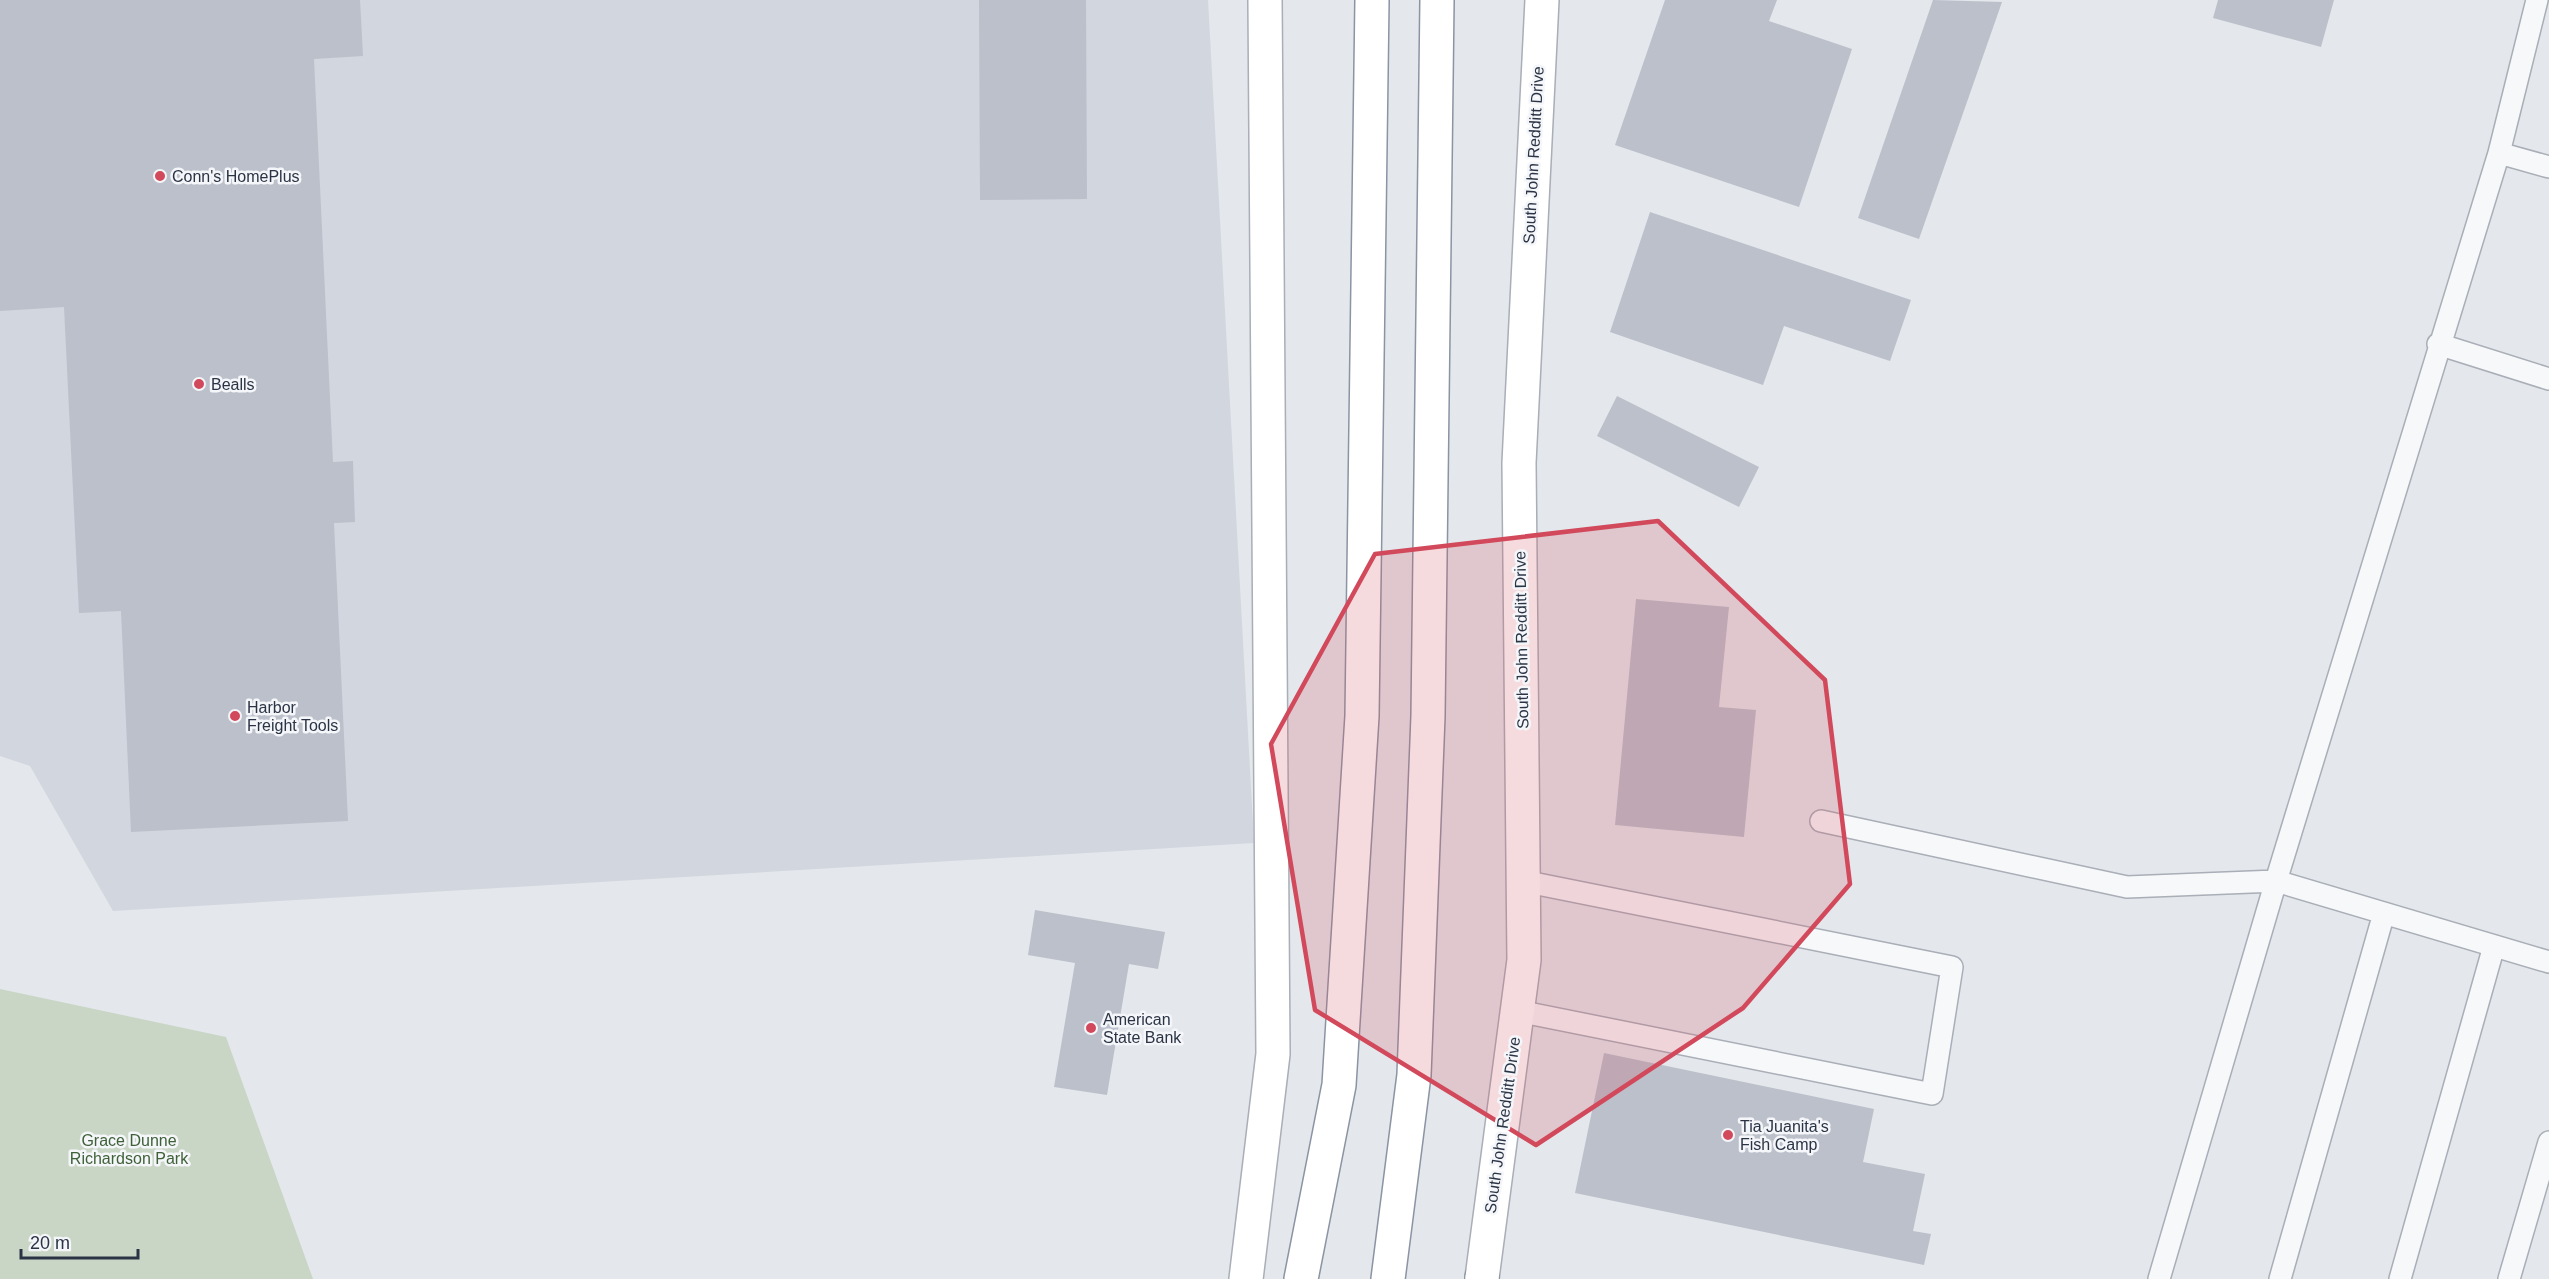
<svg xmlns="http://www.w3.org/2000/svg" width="2549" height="1279" font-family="Arial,sans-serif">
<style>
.built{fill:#d2d6de}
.green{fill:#c9d6c5}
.building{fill:#bbc0ca}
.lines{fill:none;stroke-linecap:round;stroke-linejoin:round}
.lane-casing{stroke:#a9aeb7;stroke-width:24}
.secondary-casing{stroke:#a9aeb7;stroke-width:36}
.highway-casing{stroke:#8b94a3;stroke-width:36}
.lane{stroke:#f7f8fa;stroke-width:21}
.secondary{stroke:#fff;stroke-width:33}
.highway{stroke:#fff;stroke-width:33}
.marked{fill:#d1495b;fill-opacity:0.2;stroke:#d1495b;stroke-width:4.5;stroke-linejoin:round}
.poi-dot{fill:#d1495b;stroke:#f4f6f9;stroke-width:2}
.labels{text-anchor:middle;stroke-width:5;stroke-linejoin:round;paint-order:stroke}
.street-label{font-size:16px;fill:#2b3445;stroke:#f4f6f9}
.poi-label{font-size:16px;fill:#2b3445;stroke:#f4f6f9;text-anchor:start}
.park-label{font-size:16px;fill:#3f6138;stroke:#f4f6f9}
</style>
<rect width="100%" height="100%" fill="#e4e7ec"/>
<!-- built -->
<path class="built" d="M0,0H1208L1254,843L113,911L30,766L0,756Z"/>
<!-- green -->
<path class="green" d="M0,989L226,1037L313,1279H0Z"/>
<!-- building -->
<path class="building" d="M0,0H360L363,56L314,59L333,462L353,461L355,522L334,523L348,821L131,832L121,611L79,613L64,307L0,311Z
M979,0H1086L1087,199L980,200Z
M1665,0H1777L1769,21L1852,49L1799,207L1615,145Z
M1933,0L2002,2L1919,239L1858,218Z
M2218,0H2334L2321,47L2213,18Z
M1650,212L1911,300L1890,361L1784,326L1763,385L1610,332Z
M1617,396L1759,467L1739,507L1597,436Z
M1636,599L1729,607L1719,707L1756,710L1744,837L1615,825Z
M1035,910L1165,932L1158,969L1129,964L1107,1095L1054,1087L1075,963L1028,955Z
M1604,1053L1874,1109L1863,1162L1925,1174L1913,1231L1931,1234L1924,1265L1575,1193Z"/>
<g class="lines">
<defs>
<path id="lane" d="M2537,0L2499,153L2549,167
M2438,344L2549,379
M1821,821L2127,887L2276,881L2499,153
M1518,1011L1932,1094L1952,967L1523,881
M2159,1279L2276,881L2549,962
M2280,1279L2384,913
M2400,1279L2494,946
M2509,1279L2549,1142"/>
<path id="secondary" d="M1482,1278L1524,960L1519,463L1542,0
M1246,1279L1273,1054L1265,0"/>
<path id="highway" d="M1301,1279L1339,1085L1362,716L1372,0
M1388,1279L1414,1075L1428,716L1437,0
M1482,1279V1278"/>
</defs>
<!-- lane casing -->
<use href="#lane" class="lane-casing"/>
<!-- secondary casing -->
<use href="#secondary" class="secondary-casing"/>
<!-- highway casing -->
<use href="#highway" class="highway-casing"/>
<!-- lane -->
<use href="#lane" class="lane"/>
<!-- secondary -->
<use href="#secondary" class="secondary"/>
<!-- highway -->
<use href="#highway" class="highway"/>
</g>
<!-- marked area -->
<path class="marked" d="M1658,521L1825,680L1850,884L1743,1008L1536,1145L1315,1010L1271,744L1375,554Z"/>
<!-- markers -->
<g class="poi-dot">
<circle cx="160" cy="176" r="6"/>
<circle cx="199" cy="384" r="6"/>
<circle cx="235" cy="716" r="6"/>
<circle cx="1091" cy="1028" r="6"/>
<circle cx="1728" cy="1135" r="6"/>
</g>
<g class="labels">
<!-- street labels -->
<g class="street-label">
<text transform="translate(1533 155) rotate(-87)" y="6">South John Redditt Drive</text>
<text transform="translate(1521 640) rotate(-91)" y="6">South John Redditt Drive</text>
<text transform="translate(1502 1125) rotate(-82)" y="6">South John Redditt Drive</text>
</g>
<!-- poi labels -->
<g class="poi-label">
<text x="172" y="182">Conn's HomePlus</text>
<text x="211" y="390">Bealls</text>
<text x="247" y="713">Harbor<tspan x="247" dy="18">Freight Tools</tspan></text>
<text x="1103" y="1025">American<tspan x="1103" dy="18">State Bank</tspan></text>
<text x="1740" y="1132">Tia Juanita's<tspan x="1740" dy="18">Fish Camp</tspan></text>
</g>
<!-- park labels -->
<g class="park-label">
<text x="129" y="1146">Grace Dunne<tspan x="129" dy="18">Richardson Park</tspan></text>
</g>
</g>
<!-- scale -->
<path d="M21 1249v9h117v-9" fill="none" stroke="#2b3445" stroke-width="3"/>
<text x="30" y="1249" font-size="18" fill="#2b3445" stroke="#f4f6f9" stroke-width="4.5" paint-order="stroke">20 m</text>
</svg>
